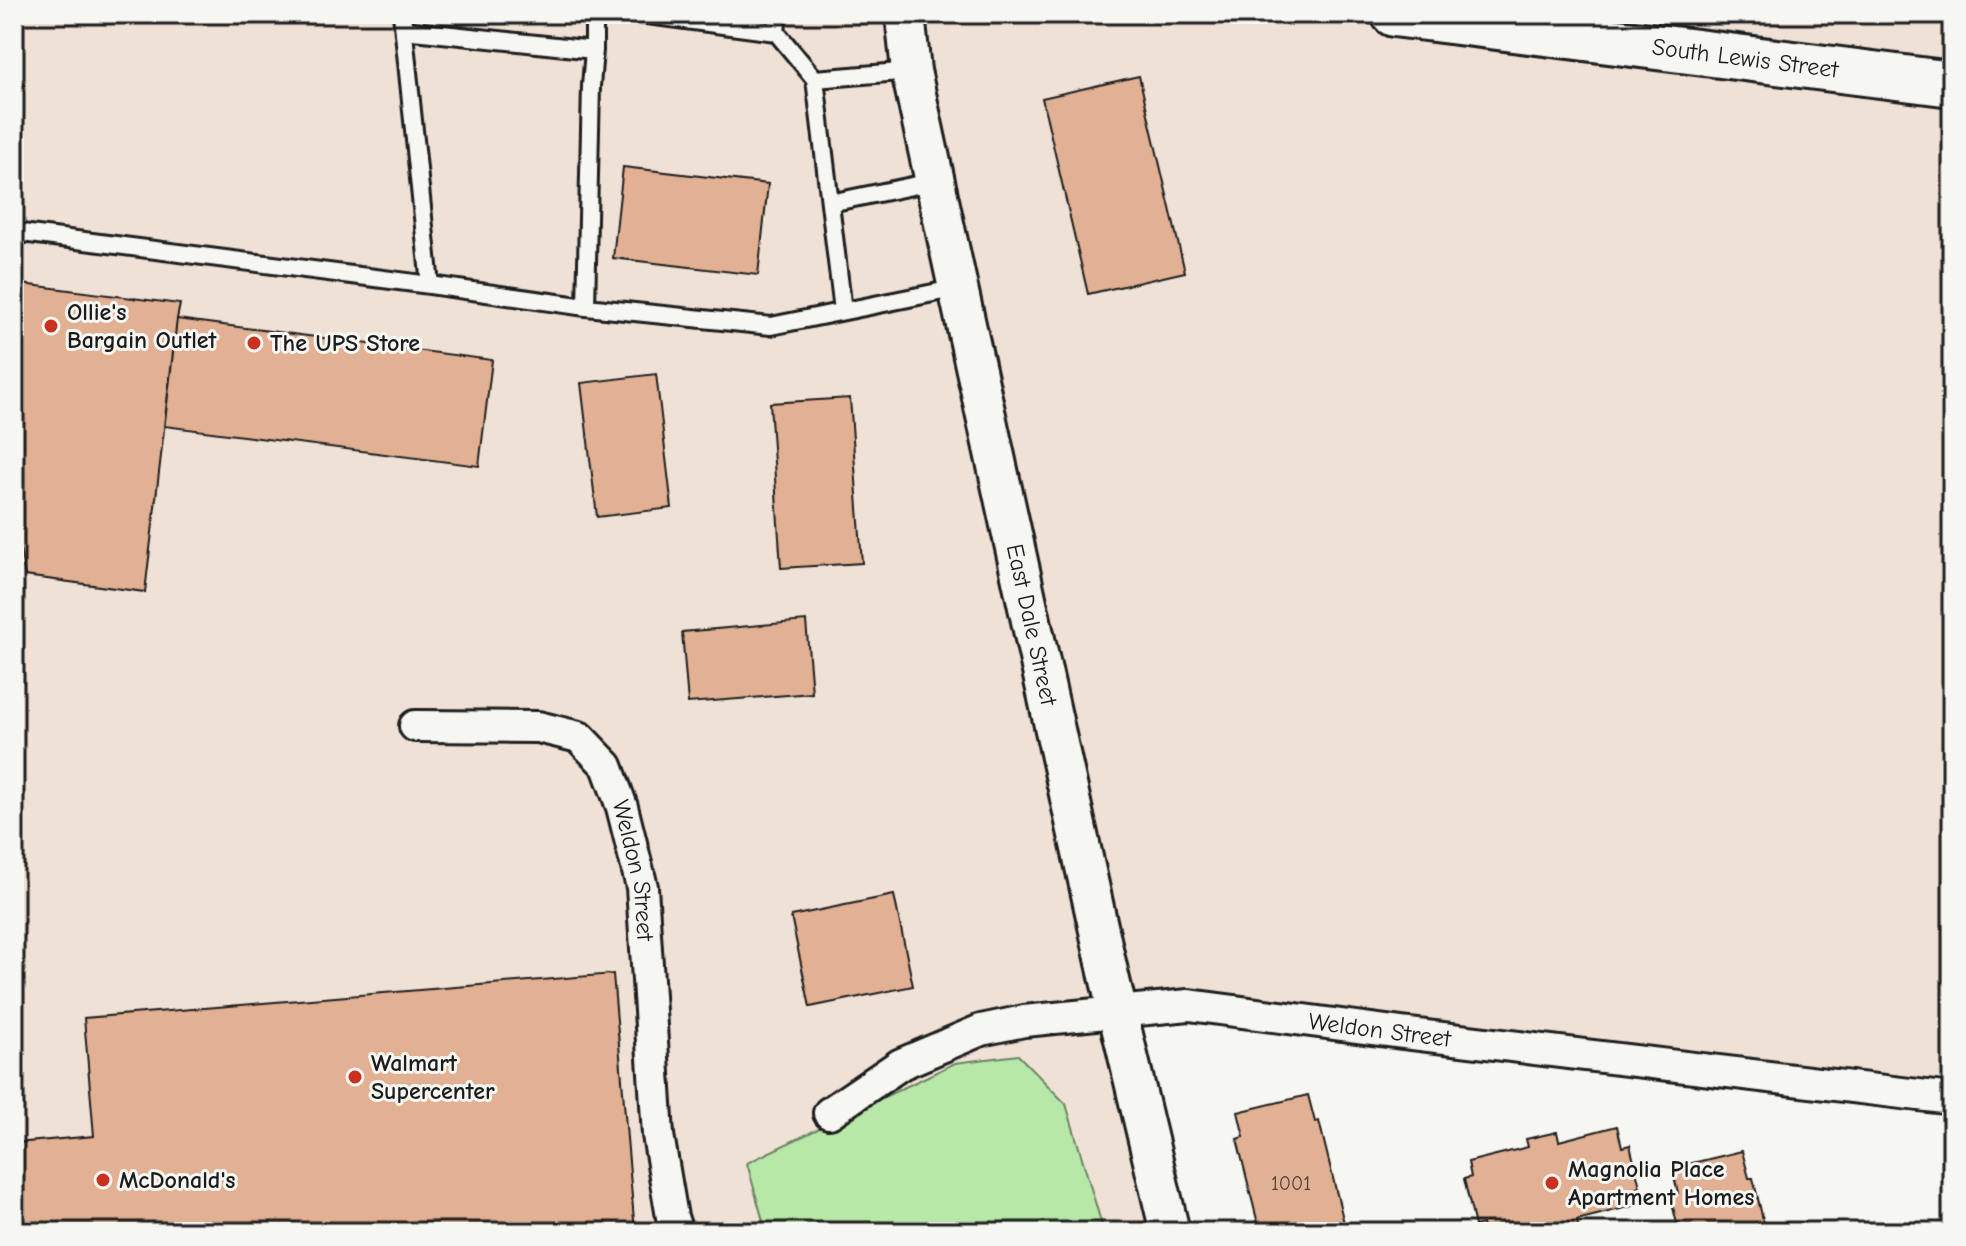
<svg xmlns="http://www.w3.org/2000/svg" width="1966" height="1246" font-family="'Comic Neue',sans-serif">
<style>
.built{fill:#f0e1d6}
.green{fill:#b7e8a8;stroke:#6a8262;stroke-width:2}
.building{fill:#e2b194;stroke:#1c1c1c;stroke-width:2}
.lines{fill:none;stroke-linecap:round;stroke-linejoin:round}
.service-casing{stroke:#1c1c1c;stroke-width:22}
.minor-casing{stroke:#1c1c1c;stroke-width:36}
.tertiary-casing{stroke:#1c1c1c;stroke-width:44}
.secondary-casing{stroke:#1c1c1c;stroke-width:50}
.service{stroke:#f6f6f2;stroke-width:16}
.minor{stroke:#f6f6f2;stroke-width:30}
.tertiary{stroke:#f6f6f2;stroke-width:38}
.secondary{stroke:#f6f6f2;stroke-width:44}
.poi-dot{fill:#c8321e;stroke:#f6f6f2;stroke-width:3}
.labels{text-anchor:middle;stroke-width:6;stroke-linejoin:round;paint-order:stroke}
.number-label{font-size:20px;fill:#4e413a}
.street-label{font-size:24px;fill:#1c1c1c;stroke:#f6f6f2}
.poi-label{font-size:24px;font-weight:bold;fill:#1c1c1c;stroke:#f6f6f2;text-anchor:start}
</style>
<rect width="100%" height="100%" fill="#f6f6f2"/>
<filter id="ink" filterUnits="userSpaceOnUse"><feTurbulence type="fractalNoise" baseFrequency=".0125" numOctaves="2"/><feDisplacementMap in="SourceGraphic" scale="16" xChannelSelector="R" yChannelSelector="G"/><feConvolveMatrix kernelMatrix="1 2 1 2 8 2 1 2 1" color-interpolation-filters="sRGB"/></filter>
<g filter="url(#ink)">
<!-- built -->
<path class="built" d="M14,14H881L1157,1232H14Z
M911,14H1952V1099L1118,1012Z"/>
<!-- green -->
<path class="green" d="M1018,1055L1066,1104L1104,1232H766L747,1163L955,1063Z"/>
<!-- building -->
<path class="building" d="M1139,76L1185,272L1088,294L1042,98Z
M623,167L768,184L758,275L613,258Z
M14,283L180,304L177,319L145,592L25,576L17,532H14Z
M177,319L492,360L479,466L164,426Z
M656,374L672,508L597,517L581,383Z
M850,398L862,563L781,568L770,403Z
M806,621L812,693L688,703L682,632Z
M894,895L913,986L810,1007L791,916Z
M613,974L635,1232H24L16,1143L94,1136L84,1018Z
M1308,1095L1315,1122L1319,1121L1345,1227L1332,1230L1333,1232H1260L1237,1139L1244,1137L1238,1112Z
M1617,1126L1622,1147L1630,1145L1640,1187L1632,1189L1636,1205L1577,1220L1578,1227L1556,1232H1547L1546,1228L1529,1232H1484L1482,1224L1475,1226L1464,1179L1471,1177L1468,1162L1528,1147L1526,1139L1557,1132L1559,1141Z
M1742,1151L1749,1178H1753L1766,1232H1679L1670,1195L1678,1193L1672,1168Z"/>
<g class="lines">
<defs>
<path id="service" d="M640,14L776,32L815,79
M404,30L594,50L591,86L586,307L771,326L958,288
M776,32L778,14
M594,50V14
M830,203L936,181
M14,232L430,285L402,14
M430,285L586,307
M843,311L815,79L911,71"/>
<g id="minor">
<path id="s1" d="M415,726L538,727L579,737L607,766L622,807L642,887L658,1135L672,1217L677,1232"/>
<path id="s2" d="M829,1113L901,1064L981,1030L1024,1021L1189,1005L1402,1033L1952,1099"/>
</g>
<g id="tertiary">
<path id="s3" d="M905,14L911,71L958,288L1109,976L1170,1232"/>
</g>
<g id="secondary">
<path id="s4" d="M1394,14L1952,84"/>
</g>
</defs>
<!-- service casing -->
<use href="#service" class="service-casing"/>
<!-- minor casing -->
<use href="#minor" class="minor-casing"/>
<!-- tertiary casing -->
<use href="#tertiary" class="tertiary-casing"/>
<!-- secondary casing -->
<use href="#secondary" class="secondary-casing"/>
<!-- service -->
<use href="#service" class="service"/>
<!-- minor -->
<use href="#minor" class="minor"/>
<!-- tertiary -->
<use href="#tertiary" class="tertiary"/>
<!-- secondary -->
<use href="#secondary" class="secondary"/>
</g>
</g>
<!-- markers -->
<g class="poi-dot">
<circle cx="51" cy="326" r="8"/>
<circle cx="254" cy="343" r="8"/>
<circle cx="355" cy="1077" r="8"/>
<circle cx="103" cy="1180" r="8"/>
<circle cx="1552" cy="1183" r="8"/>
</g>
<g class="labels">
<!-- number labels -->
<g class="number-label">
<text x="1291" y="1190">1001</text>
</g>
<!-- street labels -->
<g class="street-label">
<text dy="8" stroke="none"><textPath href="#s4" startOffset="354">South Lewis Street</textPath></text>
<text dy="8" stroke="none"><textPath href="#s3" startOffset="624">East Dale Street</textPath></text>
<text dy="8" stroke="none"><textPath href="#s1" startOffset="314">Weldon Street</textPath></text>
<text dy="8" stroke="none"><textPath href="#s2" startOffset="576">Weldon Street</textPath></text>
</g>
<!-- poi labels -->
<g class="poi-label">
<text x="67" y="320">Ollie's<tspan x="67" dy="28">Bargain Outlet</tspan></text>
<text x="270" y="351">The UPS Store</text>
<text x="371" y="1071">Walmart<tspan x="371" dy="28">Supercenter</tspan></text>
<text x="1568" y="1177">Magnolia Place<tspan x="1568" dy="28">Apartment Homes</tspan></text>
<text x="119" y="1188">McDonald's</text>
</g>
</g>
<!-- margin -->
<rect width="1966" height="1246" fill="none" stroke="#f6f6f2" stroke-width="48"/>
<rect x="24" y="24" width="1918" height="1198" fill="none" stroke="#1c1c1c" stroke-width="3" filter="url(#ink)"/>
</svg>
